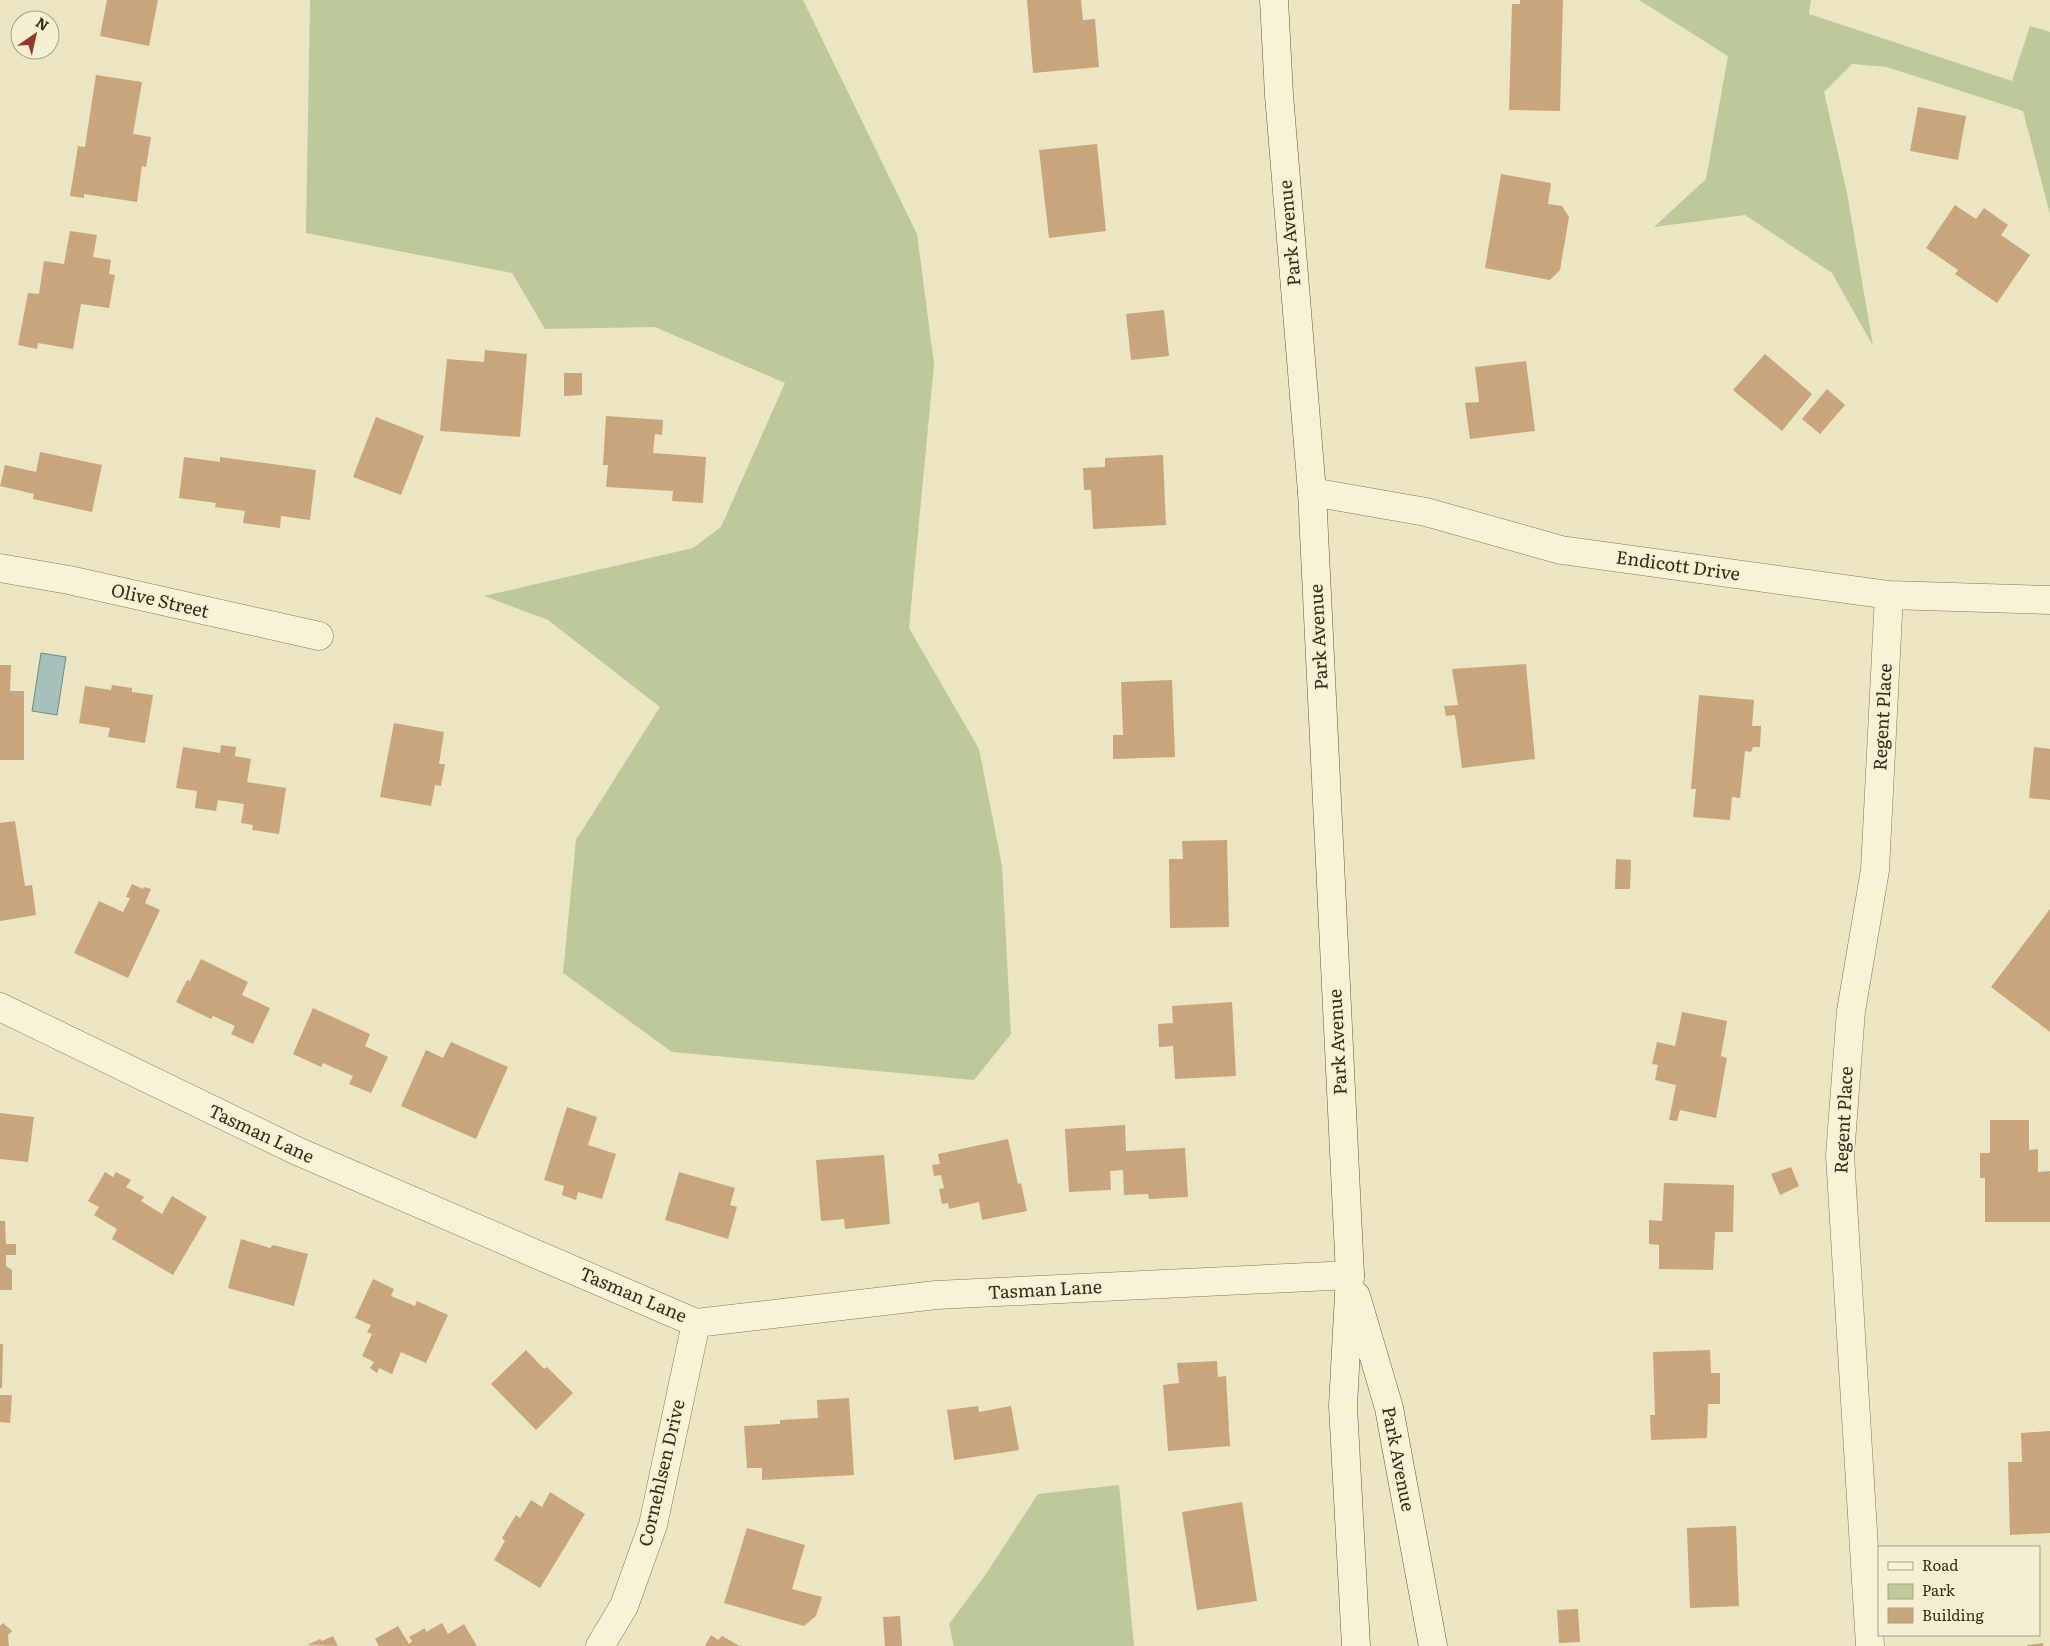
<svg xmlns="http://www.w3.org/2000/svg" width="2050" height="1646" font-family="Literata,serif">
<style>
.green{fill:#bdc998}
.water{fill:#a5bfbb;stroke:#6c8d89}
.building{fill:#c8a57b}
.lines{fill:none;stroke-linecap:round;stroke-linejoin:round}
.street-casing{stroke:#85775b;stroke-width:29}
.secondary-casing{stroke:#67583e;stroke-width:29}
.street{stroke:#f7f1d6;stroke-width:28}
.secondary{stroke:#f7f1d6;stroke-width:28}
.labels{text-anchor:middle;stroke-width:4;stroke-linejoin:round;paint-order:stroke}
.street-label{font-size:18px;fill:#362d1e;stroke:#f4eed2}
</style>
<rect width="100%" height="100%" fill="#ece5c3"/>
<!-- green -->
<path class="green" d="M310,0H803L917,234L934,364L909,628L979,749L1002,866L1011,1034L974,1080L672,1052L563,973L576,840L660,707L548,620L484,596L693,548L721,527L785,383L655,327L545,329L512,273L306,233Z
M1639,0H1811L1809,14L2012,81L2030,26L2050,32V214L2023,111L1887,67L1852,64L1824,92L1847,193L1873,346L1832,273L1745,215L1654,227L1706,179L1728,56Z
M1119,1485L1134,1646H954L949,1624L986,1574L1038,1494Z"/>
<!-- water -->
<path class="water" d="M41,653L66,657L57,715L32,711Z"/>
<!-- building -->
<path class="building" d="M107,0H158L149,46L100,36Z
M1027,0H1081L1083,20L1095,19L1099,67L1033,73Z
M1520,0H1563L1560,111L1509,110L1512,4H1520Z
M96,75L142,82L133,134L151,137L146,167L142,166L137,202L84,194V198L70,196L78,146L85,147Z
M1918,107L1966,116L1958,160L1910,151Z
M1097,144L1106,231L1049,238L1039,150Z
M1501,174L1551,183L1548,204L1562,206L1569,217L1560,270L1550,280L1485,268Z
M1955,205L1976,219L1984,208L2008,225L2001,235L2030,255L1997,303L1955,274L1958,270L1926,248Z
M70,231L97,235L93,257L111,260L109,274L115,275L109,308L81,304L73,349L38,343L37,349L18,345L28,293L39,294L44,261L64,264Z
M1164,310L1169,356L1131,360L1126,314Z
M485,350L527,354L520,437L440,431L447,359L484,362Z
M1765,354L1812,394L1782,431L1733,390Z
M1526,361L1535,431L1470,439L1465,403L1479,402L1475,367Z
M564,373H582V395L564,396Z
M1827,389L1845,405L1820,434L1802,419Z
M606,416L663,420L662,435L655,434L653,453L706,457L703,503L672,501L673,491L606,487L608,465H603Z
M376,417L424,436L401,495L353,477Z
M40,452L102,465L92,512L33,499L34,494L0,486L5,465L36,472Z
M1163,455L1166,525L1093,529L1091,490H1084L1083,468L1105,467V458Z
M184,457L220,462V457L316,470L310,520L281,516L280,528L243,523L245,511L215,507L216,503L179,498Z
M1526,664L1535,759L1462,768L1455,715L1446,716L1444,706L1458,705L1452,669Z
M0,665H11L10,691H24V760H0Z
M1172,680L1175,757L1113,759V735H1123L1121,682Z
M112,685L132,688V692L153,695L145,743L108,737L110,728L79,723L85,686L111,690Z
M1699,695L1754,700L1752,726H1761L1760,747H1753L1751,752L1745,751L1740,798L1732,797L1730,820L1693,817L1696,789H1691Z
M394,723L444,732L439,764H445L441,786L435,785L431,806L380,797Z
M221,745L236,747L235,756L251,759L247,782L286,788L279,834L252,830L253,825L241,823L244,804L218,800L216,811L195,808L197,791L176,788L183,747L220,753Z
M2034,747L2050,749V800L2029,798Z
M15,821L25,886L32,885L36,915L0,921V823Z
M1227,840L1229,927L1170,928L1169,859H1183L1182,841Z
M1616,859L1631,860L1630,889H1615Z
M132,884L143,889L144,887L151,889L145,903L160,910L128,978L74,953L99,901L123,912L130,898L126,897Z
M2050,909V1032L1991,987Z
M201,959L248,982L242,995L270,1008L253,1044L231,1034L235,1026L213,1016L211,1019L176,1002L187,980L190,981Z
M1232,1002L1236,1076L1175,1079L1173,1046L1159,1047L1158,1024L1173,1023L1172,1006Z
M313,1008L370,1034L365,1046L388,1057L371,1093L349,1084L353,1076L323,1063L321,1067L293,1054Z
M1682,1012L1727,1021L1721,1056L1727,1058L1716,1118L1680,1110L1677,1121L1669,1120L1676,1085L1655,1080L1658,1065L1652,1064L1657,1042L1675,1046Z
M451,1042L508,1067L476,1139L401,1106L426,1050L443,1058Z
M567,1107L597,1117L588,1145L616,1154L602,1199L578,1192L576,1200L562,1195L564,1186L544,1180Z
M0,1113L34,1117L28,1162L0,1159Z
M1990,1120H2029V1150L2038,1149V1172L2050,1171V1222H1985V1178H1980V1153H1990Z
M1125,1125L1126,1151L1185,1148L1188,1197L1149,1199L1148,1194L1124,1195L1123,1170L1110,1171L1111,1190L1069,1192L1065,1129Z
M1008,1139L1018,1184L1021,1183L1027,1211L982,1220L979,1202L949,1209L948,1203L942,1204L939,1189L944,1188L941,1175L934,1176L932,1165L940,1164L938,1154Z
M884,1155L890,1224L845,1229L844,1219L821,1221L816,1160Z
M1791,1167L1799,1186L1780,1195L1771,1174Z
M105,1172L113,1177L116,1172L131,1180L126,1187L144,1197L141,1201L162,1214L172,1196L207,1217L173,1275L112,1239L117,1229L94,1215L99,1207L88,1201Z
M679,1172L735,1188L730,1205L737,1207L728,1239L665,1220Z
M1664,1183L1734,1185L1733,1232H1715L1713,1270L1659,1269V1245L1649,1244V1220L1662,1221Z
M0,1221H5L6,1244H16V1255H6V1266L12,1270V1290H0Z
M241,1239L270,1248L273,1245L308,1254L294,1306L228,1288Z
M373,1279L394,1289L391,1296L415,1306L417,1301L448,1315L426,1363L401,1352L392,1374L379,1368L377,1373L370,1368L374,1362L362,1356L372,1334L367,1332L371,1325L355,1318Z
M0,1344H3L2,1388H0Z
M526,1350L544,1369L547,1367L573,1393L536,1430L491,1384Z
M1710,1350L1711,1373H1720V1404H1708L1707,1438L1651,1440L1650,1415H1655L1653,1352Z
M1217,1361L1218,1377L1226,1376L1230,1446L1168,1451L1163,1385L1179,1383L1177,1363Z
M0,1395H12L10,1423L0,1422Z
M849,1398L854,1475L762,1480V1468H747L744,1426L780,1424V1420L818,1418L817,1400Z
M978,1406L979,1412L1011,1406L1019,1450L954,1460L947,1410Z
M2050,1431V1533L2010,1535L2008,1462H2022L2021,1433Z
M550,1492L585,1514L540,1588L494,1560L505,1541L502,1538L516,1515L520,1518L531,1500L542,1507Z
M1242,1502L1257,1601L1197,1610L1182,1512Z
M1736,1526L1739,1606L1690,1608L1687,1528Z
M747,1528L805,1545L792,1589L822,1597L816,1616L804,1626L724,1603Z
M1578,1609L1580,1642L1559,1643L1557,1610Z
M900,1616L902,1646H885L883,1617Z
M3,1623L12,1631L8,1635L9,1646H0V1626Z
M442,1623L448,1634L464,1624L477,1646H379L375,1639L398,1626L409,1644L412,1641L409,1637L425,1628L426,1632Z
M711,1635L718,1640L722,1636L740,1646H705Z
M333,1636L338,1646L307,1645L320,1639L322,1641Z
M2043,1643V1646H2027V1645Z"/>
<g class="lines">
<defs>
<path id="street" d="M1312,492L1426,512L1561,550L1889,595L2050,600
M0,568L69,580L319,636
M0,1007L297,1151L696,1323L936,1295L1350,1275
M600,1646L624,1606L653,1525L696,1323
M1870,1646L1840,1155L1851,1011L1875,870L1889,595"/>
<path id="secondary" d="M1274,0L1279,95L1312,492L1350,1275L1343,1406L1356,1646
M1356,1296L1389,1408L1433,1646"/>
</defs>
<!-- street casing -->
<use href="#street" class="street-casing"/>
<!-- secondary casing -->
<use href="#secondary" class="secondary-casing"/>
<!-- street -->
<use href="#street" class="street"/>
<!-- secondary -->
<use href="#secondary" class="secondary"/>
</g>
<g class="labels">
<!-- street labels -->
<g class="street-label">
<text transform="translate(1290 233) rotate(-95)" y="6">Park Avenue</text>
<text transform="translate(1678 566) rotate(8)" y="6">Endicott Drive</text>
<text transform="translate(160 601) rotate(13)" y="6">Olive Street</text>
<text transform="translate(1319 637) rotate(-93)" y="6">Park Avenue</text>
<text transform="translate(1883 717) rotate(-87)" y="6">Regent Place</text>
<text transform="translate(1338 1042) rotate(-93)" y="6">Park Avenue</text>
<text transform="translate(1844 1120) rotate(-87)" y="6">Regent Place</text>
<text transform="translate(261 1134) rotate(25)" y="6">Tasman Lane</text>
<text transform="translate(1045 1290) rotate(-3)" y="6">Tasman Lane</text>
<text transform="translate(633 1295) rotate(23)" y="6">Tasman Lane</text>
<text transform="translate(1398 1459) rotate(79)" y="6">Park Avenue</text>
<text transform="translate(662 1473) rotate(-77)" y="6">Cornehlsen Drive</text>
</g>
</g>
<!-- legend -->
<rect x="1878" y="1546" width="162" height="90" fill="#f4eed2" stroke="#a8a18a"/>
<rect x="1888" y="1562" width="25" height="8" fill="#f7f1d6" stroke="#a8a18a"/>
<text x="1922" y="1571" font-size="15" fill="#362d1e">Road</text>
<rect x="1888" y="1584" width="25" height="15" fill="#bdc998" stroke="#a8a18a"/>
<text x="1922" y="1596" font-size="15" fill="#362d1e">Park</text>
<rect x="1888" y="1608" width="25" height="15" fill="#c8a57b" stroke="#a8a18a"/>
<text x="1922" y="1621" font-size="15" fill="#362d1e">Building</text>
<!-- north arrow -->
<g transform="translate(35 35) rotate(34)"><circle r="24" fill="#f4eed2" stroke="#a8a18a"/>
<path d="M0-4L9 19L0 12L-9 19Z" fill="#92392d"/>
<text y="-8" font-size="14" font-weight="bold" text-anchor="middle" fill="#362d1e">N</text>
</g>
</svg>
